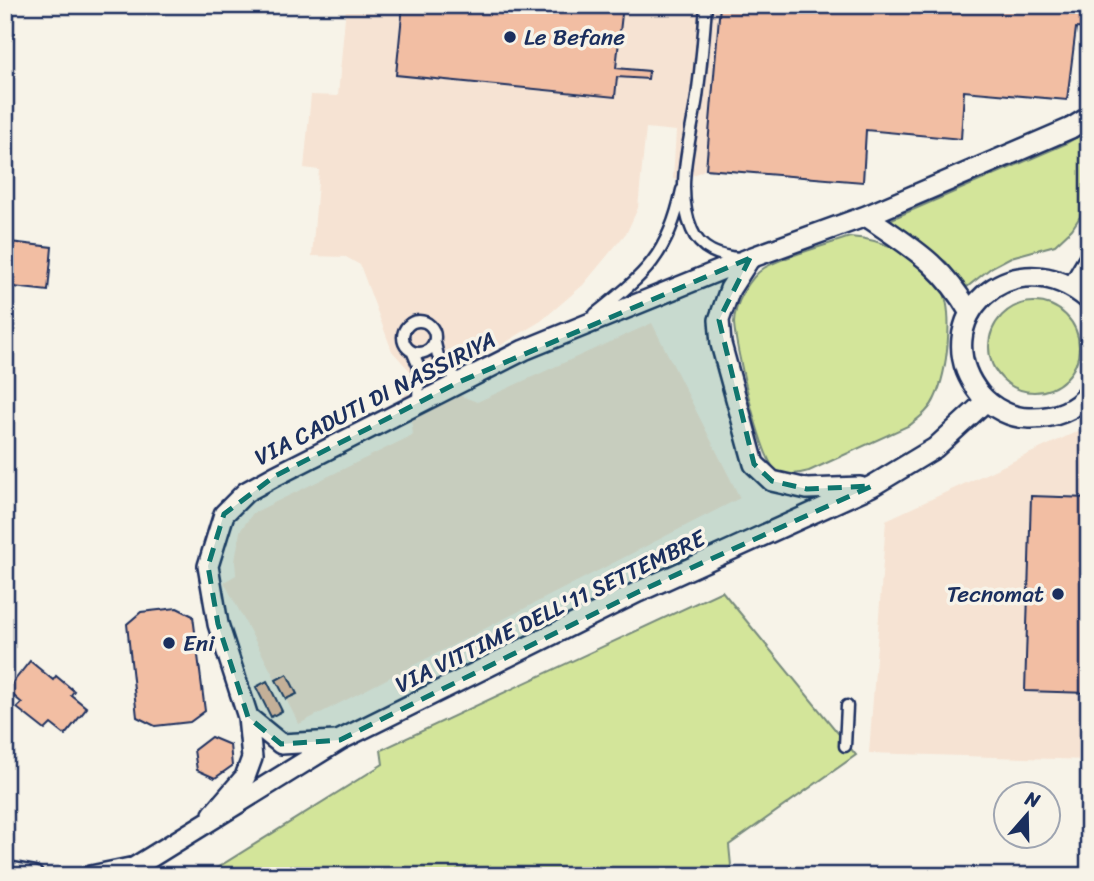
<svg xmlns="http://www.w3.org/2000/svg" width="1094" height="881" font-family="Sriracha,sans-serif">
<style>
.built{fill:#f6e3d3}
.green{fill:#d3e59a;stroke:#778a7c;stroke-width:2}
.building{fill:#f2bea3;stroke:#1b2f5e;stroke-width:2}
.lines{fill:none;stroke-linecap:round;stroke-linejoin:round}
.lane-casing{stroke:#1b2f5e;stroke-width:15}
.street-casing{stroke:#1b2f5e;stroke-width:24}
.lane{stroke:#f7f3e8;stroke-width:10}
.street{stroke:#f7f3e8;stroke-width:19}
.marked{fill:#0f766e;fill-opacity:0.2;stroke:#0f766e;stroke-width:5;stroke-dasharray:14 9;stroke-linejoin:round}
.poi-dot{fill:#1b2f5e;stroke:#f7f3e8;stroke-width:2.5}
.labels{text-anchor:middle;stroke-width:7;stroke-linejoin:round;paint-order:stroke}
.poi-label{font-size:23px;fill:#1b2f5e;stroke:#f7f3e8;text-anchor:start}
.street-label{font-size:23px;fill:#1b2f5e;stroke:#f7f3e8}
</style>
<rect width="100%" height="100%" fill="#f7f3e8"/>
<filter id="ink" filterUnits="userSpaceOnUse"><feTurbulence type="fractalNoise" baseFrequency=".0143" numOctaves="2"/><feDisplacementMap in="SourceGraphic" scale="14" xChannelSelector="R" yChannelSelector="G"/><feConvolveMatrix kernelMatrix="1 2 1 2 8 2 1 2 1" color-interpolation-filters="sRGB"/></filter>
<g filter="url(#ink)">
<!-- built -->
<path class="built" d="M346,5H1089L1076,28L1067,100L965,91L961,139L866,131L863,182L706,169L684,180L673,179L676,131L646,128L638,208L627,232L583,285L541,321L465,367L459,395L477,402L652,323L740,498L299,724L224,582L236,575L235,561L240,531L253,513L413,435L411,419L400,392L411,380L410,371L392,351L360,265L346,257L312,256L319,170L304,168L311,95L338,96Z
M1089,426V760L869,753L886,520Z"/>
<!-- green -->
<path class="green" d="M1089,130V203L1072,229L1055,245L1011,257L992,267L967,287L946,262L887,221L1065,144Z
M850,237C883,239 924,257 941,287C955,311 947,373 935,398C930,410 920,417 910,425L809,471C799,473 787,477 777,471C761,462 735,345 734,323C734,305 749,278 764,268C784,256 827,245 850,237Z
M989 347a45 45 0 1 1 90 0a45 45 0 1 1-90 0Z
M722,591L856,755L729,845L732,876H204L383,764L381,750Z"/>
<!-- building -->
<path class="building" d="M403,5H623L616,68L649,71L648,79L617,77L615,97L396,75Z
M720,5H1089V29L1076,28L1067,100L964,91L961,139L866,130L863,182L706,169Z
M10,242L52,247L48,291L5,286Z
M1031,496L1089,498V693L1025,691Z
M177,608L193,616L205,711L190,722L155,726L137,717L127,624L141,612Z
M30,661L53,680L56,676L74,691L71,695L87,708L65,735L51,724L45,730L17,708L22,703L7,690Z
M287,674L297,694L286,699L276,680Z
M267,681L282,711L271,717L256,687Z
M211,737L230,745L232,766L215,778L197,770L194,750Z"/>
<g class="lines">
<defs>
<path id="lane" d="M706,5C704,36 701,66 697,97C691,138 674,190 692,230C700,250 721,257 740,258
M595,314C645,274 668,256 682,190
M403 337a16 16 0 1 1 32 0a16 16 0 1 1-32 0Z
M435,343L438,356L459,382
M413,353L419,367L418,403
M845,746L847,706"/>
<path id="street" d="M866,216C912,248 941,263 970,313
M1073,286L1089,259
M1089,300C1013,234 922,322 980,394C992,408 1012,419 1032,418C1053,418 1075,411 1089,393
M860,487L807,489L772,481L754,464L721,344L719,320L730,289L750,258L866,216L1071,128L1089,117
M248,717L281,744L336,741
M213,814L245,777L252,758L248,717L218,624L208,566L224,514L246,492L275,476L524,350L750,258
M5,871L33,876
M91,876L135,867L340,740L638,592L872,486L935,448L986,401"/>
</defs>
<!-- lane casing -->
<use href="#lane" class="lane-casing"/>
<!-- street casing -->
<use href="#street" class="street-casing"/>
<!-- lane -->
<use href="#lane" class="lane"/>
<!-- street -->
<use href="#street" class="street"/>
</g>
</g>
<!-- marked area -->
<path class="marked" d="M750,258L719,320L754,464L772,481L807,489L872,486L638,592L340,740L281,744L248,717L218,624L208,566L224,514L275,476L459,382Z"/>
<!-- markers -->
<g class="poi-dot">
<circle cx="510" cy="37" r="7"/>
<circle cx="1058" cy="594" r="7"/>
<circle cx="169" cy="643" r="7"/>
</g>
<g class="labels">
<!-- poi labels -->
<g class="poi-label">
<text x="524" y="45">Le Befane</text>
<text x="1044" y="602" text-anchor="end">Tecnomat</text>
<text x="183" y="651">Eni</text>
</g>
<!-- street labels -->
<g class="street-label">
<text transform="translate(375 398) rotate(-27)" y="8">VIA CADUTI DI NASSIRIYA</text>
<text transform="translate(550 611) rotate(-26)" y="8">VIA VITTIME DELL'11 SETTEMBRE</text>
</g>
</g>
<!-- margin -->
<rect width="1094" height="881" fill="none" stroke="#f7f3e8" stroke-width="28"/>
<rect x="14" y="14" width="1066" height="853" fill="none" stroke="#1b2f5e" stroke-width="2.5" filter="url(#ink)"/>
<!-- north arrow -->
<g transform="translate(1027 815) rotate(20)"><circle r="33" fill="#f7f3e8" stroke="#9fa5b1" stroke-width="2"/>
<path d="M0-5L12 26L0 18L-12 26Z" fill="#1b2f5e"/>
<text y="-10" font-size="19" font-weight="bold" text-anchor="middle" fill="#1b2f5e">N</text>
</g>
</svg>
